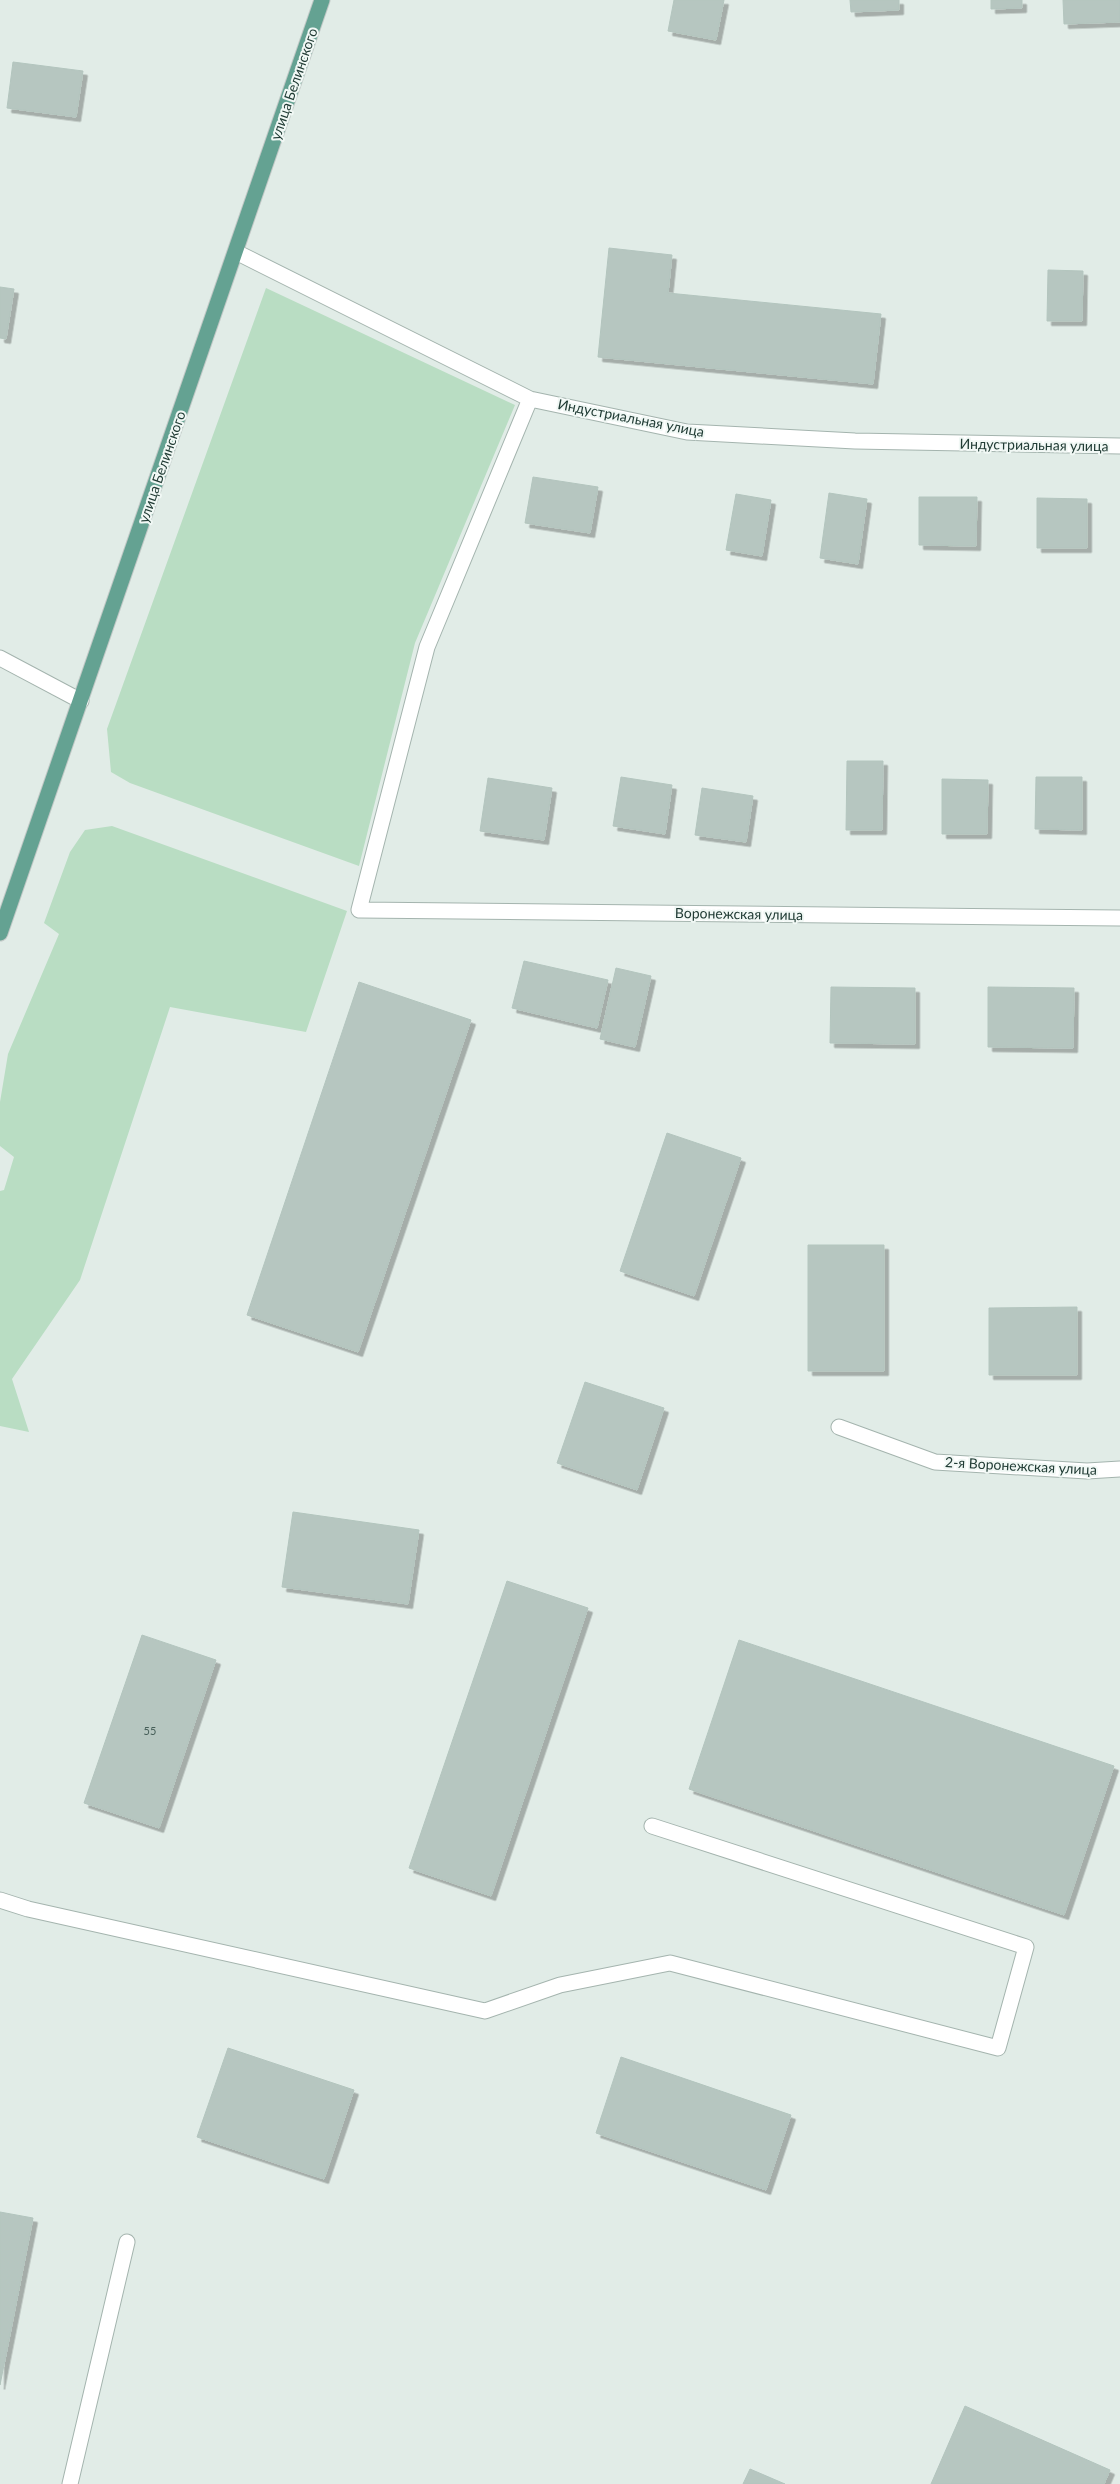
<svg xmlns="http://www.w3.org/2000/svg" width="1120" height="2484" font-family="Lato,sans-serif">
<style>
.green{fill:#b9ddc3}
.building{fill:#b6c6c0;stroke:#b3c5be;filter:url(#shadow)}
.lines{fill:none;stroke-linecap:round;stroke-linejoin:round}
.service-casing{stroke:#a4b4ae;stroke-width:17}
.minor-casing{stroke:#a4b4ae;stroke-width:17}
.primary-casing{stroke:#c1c8c6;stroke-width:17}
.service{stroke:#fff;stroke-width:15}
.minor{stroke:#fff;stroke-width:15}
.primary{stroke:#64a292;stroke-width:15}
.labels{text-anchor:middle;stroke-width:4;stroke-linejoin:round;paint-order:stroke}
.number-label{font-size:11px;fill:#465e58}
.street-label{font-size:14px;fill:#213c35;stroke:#f1f8f5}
</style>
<defs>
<filter id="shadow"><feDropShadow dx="4.5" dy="4.5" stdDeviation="0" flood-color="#0004"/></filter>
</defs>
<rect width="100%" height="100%" fill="#e1ece7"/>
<!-- green -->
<path class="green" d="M266,288L515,405L415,643L359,866L130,783L111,772L107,729Z
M112,826L347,911L306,1032L170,1007L80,1280L12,1379L29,1432L0,1426V1191L4,1190L14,1157L0,1146V1102L8,1054L59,934L44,923L70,852L85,830Z"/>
<!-- building -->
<path class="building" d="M674,0H724L716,40L668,31Z
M850,0H899V10L851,12Z
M991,0H1022V8L991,9Z
M1063,0H1120V22L1064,24Z
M13,62L83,71L76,117L7,108Z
M609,248L672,255L668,293L881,314L873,384L598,357Z
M1048,270L1083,271L1082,321H1047Z
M0,287L14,289L6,339L0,338Z
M533,477L598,487L590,533L525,523Z
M829,493L867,499L858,564L820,558Z
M736,494L771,500L762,556L726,550Z
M919,497H977L976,546L919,545Z
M1037,498L1087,499V548H1037Z
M847,761H883L882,830H846Z
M621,777L672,785L665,834L613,826Z
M1036,777H1082V830L1035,829Z
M488,778L552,788L544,840L480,831Z
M942,779L988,780L987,834H942Z
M702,788L753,796L746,842L695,835Z
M524,961L608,980L597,1028L512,1008Z
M616,968L651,976L635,1047L600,1039Z
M359,982L471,1020L358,1352L247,1315Z
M831,987L915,988V1044L830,1043Z
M988,987L1074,988L1073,1048L988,1047Z
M667,1133L741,1158L694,1296L620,1271Z
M808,1245H884V1371H808Z
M1077,1307V1375H989V1308Z
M585,1382L664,1408L637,1490L557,1463Z
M293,1512L419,1530L408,1604L282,1587Z
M507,1581L588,1608L491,1896L409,1868Z
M142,1635L216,1660L159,1828L84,1803Z
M739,1640L1114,1766L1064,1915L689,1789Z
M228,2048L354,2090L324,2179L197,2137Z
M621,2057L791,2115L766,2190L596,2133Z
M0,2212L33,2218L0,2385Z
M965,2406L1110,2470L1104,2484H931Z
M750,2469L785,2484H743Z"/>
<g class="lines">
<defs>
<path id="service" d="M839,1427L935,1462L1087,1471L1120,1469
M0,1900L28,1909L485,2011L560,1985L670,1963L998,2048L1026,1947L652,1826
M70,2484L127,2242"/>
<path id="minor" d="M236,252L530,399L687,432L855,441L1120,446
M530,399L427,647L359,910L1120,918
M0,658L81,701"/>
<path id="primary" d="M0,933L322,0"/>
</defs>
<!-- service casing -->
<use href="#service" class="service-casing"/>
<!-- minor casing -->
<use href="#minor" class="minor-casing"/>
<!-- primary casing -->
<use href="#primary" class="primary-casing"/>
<!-- service -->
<use href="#service" class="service"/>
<!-- minor -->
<use href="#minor" class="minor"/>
<!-- primary -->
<use href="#primary" class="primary"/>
</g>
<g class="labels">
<!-- number labels -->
<g class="number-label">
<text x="150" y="1735">55</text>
</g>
<!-- street labels -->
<g class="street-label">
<text transform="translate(294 84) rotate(-71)" y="5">улица Белинского</text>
<text transform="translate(631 418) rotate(11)" y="5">Индустриальная улица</text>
<text transform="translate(1034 445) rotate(1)" y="5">Индустриальная улица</text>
<text transform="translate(162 467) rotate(-71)" y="5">улица Белинского</text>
<text transform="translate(739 914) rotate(1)" y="5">Воронежская улица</text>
<text transform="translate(1021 1466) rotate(3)" y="5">2-я Воронежская улица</text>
</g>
</g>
</svg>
